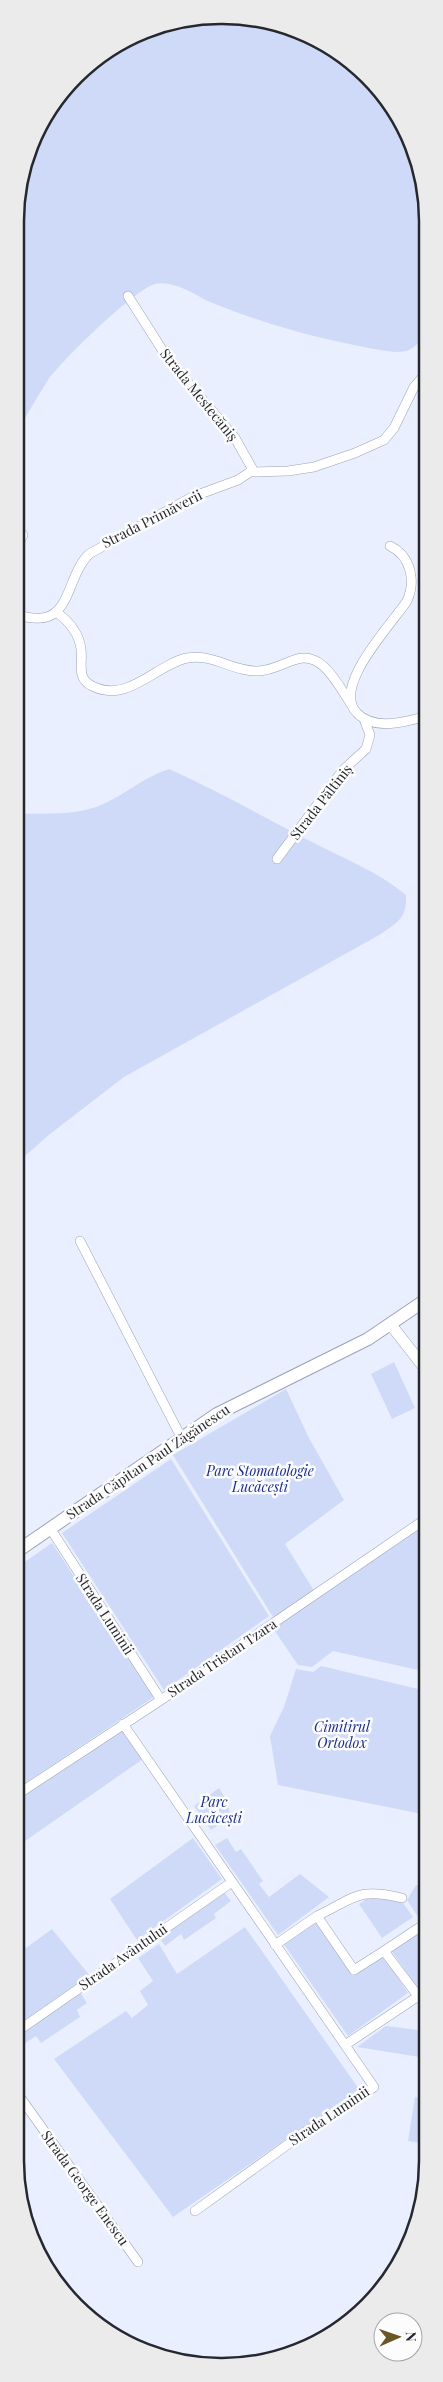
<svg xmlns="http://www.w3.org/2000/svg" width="443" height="2382" font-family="'Playfair Display',serif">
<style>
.green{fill:#cedaf7}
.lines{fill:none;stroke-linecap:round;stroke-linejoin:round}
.minor-casing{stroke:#9ba3b5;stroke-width:10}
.tertiary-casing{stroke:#9ba3b5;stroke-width:12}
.secondary-casing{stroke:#9ba3b5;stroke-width:14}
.minor{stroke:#fff;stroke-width:9}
.tertiary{stroke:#fff;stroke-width:11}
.secondary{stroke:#fff;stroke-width:12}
.labels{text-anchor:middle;stroke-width:5;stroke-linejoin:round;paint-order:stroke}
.street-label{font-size:14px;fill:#25282f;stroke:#fcfcfc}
.park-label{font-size:14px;font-style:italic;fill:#1a2d88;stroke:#fcfcfc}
.rim{fill:none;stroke:#25282f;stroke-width:2.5}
</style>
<rect width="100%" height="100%" fill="#e9efff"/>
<!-- green -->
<path class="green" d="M248,17L313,36L368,76L407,130L428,208L427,331C422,338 418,346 409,350C397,355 377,349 364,347C310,337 266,324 215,304C197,297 175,279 155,284C135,289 61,361 48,380C37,397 27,415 17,432V195L43,119L96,58L168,22Z
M169,769C216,790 260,815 306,839C340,857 376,870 406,895C407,918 398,922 381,934L124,1077L50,1134L16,1164V814C44,813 75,816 101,805C125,795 145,776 169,769Z
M394,1362L415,1408L392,1419L371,1374Z
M286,1389L309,1438L344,1500L285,1544L316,1594L276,1622L173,1455Z
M171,1459L269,1616L164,1690L62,1533Z
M427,1518V1672L333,1651L312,1667L298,1665L272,1627Z
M52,1543L154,1697L15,1790L16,1568Z
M321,1666L427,1691V1815L278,1785L270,1736L284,1707L296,1669L313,1672Z
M121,1729L143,1759L15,1848V1800Z
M219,1788L227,1801L231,1817L211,1830L194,1806Z
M193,1838L222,1879L137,1940L110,1899Z
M227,1838L236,1852L241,1849L263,1881L259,1884L269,1897L300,1874L329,1897L278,1935L215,1845Z
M416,1885L426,1887V1929L407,1900Z
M224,1892L231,1901L214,1914L216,1918L184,1940L181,1934L165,1946L159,1937Z
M371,1896L401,1900L413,1917L382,1938L359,1904Z
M316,1921L353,1974L383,1955L408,1993L348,2036L283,1943Z
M245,1927L359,2089L173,2217L54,2059L126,2011L132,2018L148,2005L140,1991L153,1981L138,1958L159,1944L177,1974Z
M52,1929L90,1976L15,2029V1956Z
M419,1930L426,1941V1980L417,1987L391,1950Z
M80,1992L87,2003L77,2010L80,2017L41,2043L36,2036L15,2050V2037Z
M386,2026L426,2031V2058L357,2047Z
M415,2097L426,2099V2144L408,2141Z"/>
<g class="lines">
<defs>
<path id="minor" d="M128,296L168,359L235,438L253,470
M390,546C411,556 416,581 407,601C391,625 331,687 357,713C374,731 406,722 427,716
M16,548L23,535
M56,612C69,621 79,634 81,649C83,664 76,678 92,686C128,704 155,665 187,658C212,653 234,672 258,671C271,671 282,664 294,660C322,649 338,685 351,704
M16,614C73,634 63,580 89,554L192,497L238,480L250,472L288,471L314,467L355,453L384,440L394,428L414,387L427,372
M277,859L343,770L366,749L370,735L364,719
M80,1241L181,1437
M50,1528L161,1700
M123,1724L374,2087L301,2135L195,2211
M15,1796L161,1700L427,1518
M317,1916C355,1898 357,1887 402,1898
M275,1945L317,1916L354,1970L384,1951
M418,1996L384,1951L420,1927L426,1936
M15,2033L232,1882
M345,2045L426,1991
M15,2090L138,2262"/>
<path id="tertiary" d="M391,1325L427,1371"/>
<path id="secondary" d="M16,1552L217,1414L368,1339L427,1299"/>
</defs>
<!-- minor casing -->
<use href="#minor" class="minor-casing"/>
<!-- tertiary casing -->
<use href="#tertiary" class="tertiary-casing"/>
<!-- secondary casing -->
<use href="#secondary" class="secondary-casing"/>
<!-- minor -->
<use href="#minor" class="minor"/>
<!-- tertiary -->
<use href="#tertiary" class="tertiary"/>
<!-- secondary -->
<use href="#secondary" class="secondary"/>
</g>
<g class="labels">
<!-- street labels -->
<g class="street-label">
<text transform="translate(199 395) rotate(51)" y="5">Strada Mestecăniș</text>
<text transform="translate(152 519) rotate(-27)" y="5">Strada Primăverii</text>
<text transform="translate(321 802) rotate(-52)" y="5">Strada Păltiniș</text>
<text transform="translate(148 1462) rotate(-34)" y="5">Strada Căpitan Paul Zăgănescu</text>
<text transform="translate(105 1614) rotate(57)" y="5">Strada Luminii</text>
<text transform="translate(222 1658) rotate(-34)" y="5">Strada Tristan Tzara</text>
<text transform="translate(123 1957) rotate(-35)" y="5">Strada Avântului</text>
<text transform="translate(329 2116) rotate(-34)" y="5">Strada Luminii</text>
<text transform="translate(85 2188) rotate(54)" y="5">Strada George Enescu</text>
</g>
<!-- park labels -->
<g class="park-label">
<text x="260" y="1476">Parc Stomatologie<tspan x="260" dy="16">Lucăcești</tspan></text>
<text x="342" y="1732">Cimitirul<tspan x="342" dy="16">Ortodox</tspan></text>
<text x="214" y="1807">Parc<tspan x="214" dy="16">Lucăcești</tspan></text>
</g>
</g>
<!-- crop -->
<path d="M0 0H443V2382H0ZM221 24H222A197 197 0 0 1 419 221V2161A197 197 0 0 1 222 2358H221A197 197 0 0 1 24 2161V221A197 197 0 0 1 221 24Z" fill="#ebebec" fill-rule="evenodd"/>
<path class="rim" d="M221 24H222A197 197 0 0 1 419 221V2161A197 197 0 0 1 222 2358H221A197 197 0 0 1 24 2161V221A197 197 0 0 1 221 24Z"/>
<!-- north arrow -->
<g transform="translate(398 2337) rotate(88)"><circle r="24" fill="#fcfcfc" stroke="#a6a7aa"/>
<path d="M0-4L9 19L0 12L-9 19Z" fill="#6b5726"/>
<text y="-8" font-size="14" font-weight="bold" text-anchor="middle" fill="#25282f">N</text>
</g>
</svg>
